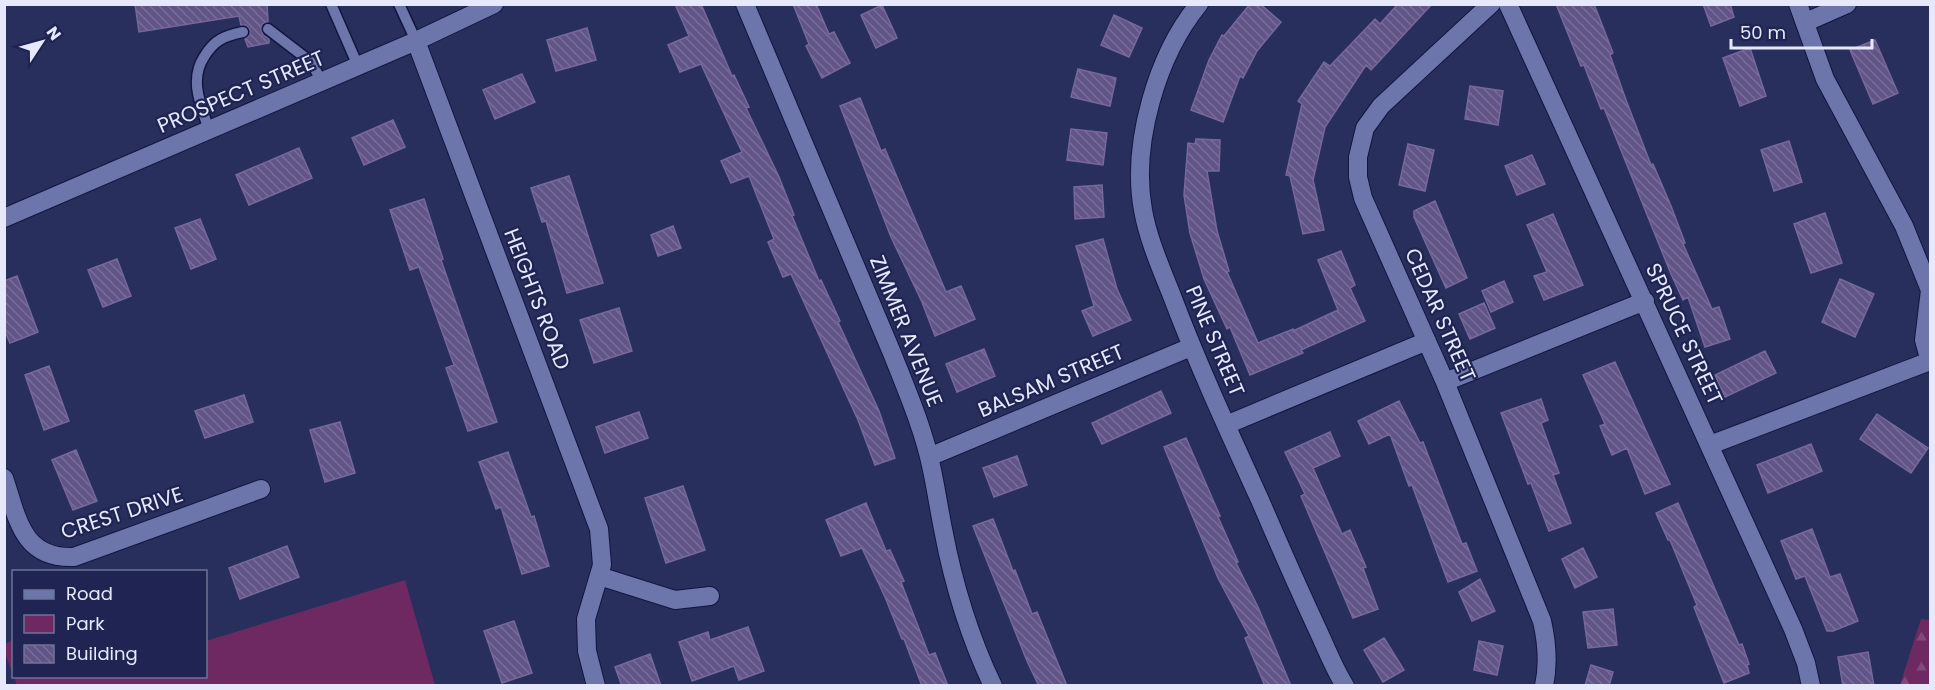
<svg xmlns="http://www.w3.org/2000/svg" width="1935" height="690" font-family="Poppins,sans-serif">
<style>
.forest{fill:url(#forest-firs)}
.park{fill:#6f2962}
.building{fill:url(#building-back-hatch);stroke:#76689d;stroke-width:1.5}
.lines{fill:none;stroke-linecap:round;stroke-linejoin:round}
.lane-casing{stroke:#131541;stroke-width:13}
.street-casing{stroke:#131541;stroke-width:20}
.secondary-casing{stroke:#131541;stroke-width:20}
.lane{stroke:#6c76ab;stroke-width:10}
.street{stroke:#6c76ab;stroke-width:18}
.secondary{stroke:#6c76ab;stroke-width:18}
.labels{text-anchor:middle;stroke-width:4.5;stroke-linejoin:round;paint-order:stroke}
.street-label{font-size:21px;fill:#e5e9fb;stroke:#1f2452}
</style>
<defs>
<pattern id="forest-firs" width="22" height="20" patternUnits="userSpaceOnUse" patternTransform="scale(1.5)"><rect width="22" height="20" fill="#6f2962"/><path d="M5 1l3.5 6h-7zM16 11l3.5 6h-7z" fill="#834879"/></pattern>
<pattern id="building-back-hatch" width="6" height="6" patternUnits="userSpaceOnUse" patternTransform="scale(1.5)"><rect width="6" height="6" fill="#615487"/><path d="M-1 5l2 2M0 0l6 6M5-1l2 2" fill="none" stroke="#786d99"/></pattern>
</defs>
<rect width="100%" height="100%" fill="#292f5d"/>
<!-- forest -->
<path class="forest" d="M1921,619L1930,620V685H1900Z"/>
<!-- park -->
<path class="park" d="M405,580L435,685H17L5,653V644L13,640L14,676H206V641Z"/>
<!-- building -->
<path class="building" d="M135,4H267L268,22L262,24L261,29L263,35L269,39V43L248,47L245,39L250,35V30L246,25H241L239,16L139,32Z
M675,4H701L732,76L734,75L749,107L746,108L779,177L794,215L792,216L819,281L821,280L840,321L838,322L879,411L895,458L875,465L858,420L791,274L783,277L768,242L774,239L749,176L731,183L721,161L742,152L701,64L680,72L668,45L689,36Z
M793,4H816L829,34L834,32L850,63L822,78L806,46L809,44Z
M1250,4H1260L1281,22L1257,51L1243,78L1240,76L1223,122L1191,110L1209,60L1222,35L1224,36Z
M1398,4H1432L1371,70L1366,65L1325,127L1313,180L1324,230L1303,234L1290,176L1286,175L1302,104L1298,101L1324,62L1330,66L1375,19L1380,24Z
M1556,4H1594L1613,53L1610,55L1626,100L1651,165L1653,164L1671,206L1685,243L1683,244L1712,309L1719,307L1730,339L1705,347L1688,297L1683,300L1671,274L1604,108L1601,109L1584,65L1581,66Z
M1703,4H1730L1734,17L1711,26Z
M882,5L897,38L876,48L861,15Z
M1114,15L1142,28L1129,57L1101,45Z
M587,28L596,60L556,71L547,40Z
M1875,40L1898,93L1873,104L1850,50Z
M1750,48L1766,96L1740,106L1723,58Z
M1078,69L1116,78L1110,106L1071,97Z
M522,74L535,102L495,119L483,90Z
M1470,86L1503,91L1498,125L1465,119Z
M860,98L881,151L885,149L946,292L961,286L975,319L935,336L922,302L891,237L840,106Z
M393,120L405,147L364,165L352,138Z
M1071,129L1107,133L1103,165L1067,160Z
M1196,139L1220,140L1219,171H1207L1217,231L1229,271L1227,272L1258,343L1293,329V331L1338,310L1318,260L1341,251L1355,285L1350,288L1365,321L1301,350L1303,353L1250,375L1230,327L1227,329L1204,279L1190,233L1184,195L1188,143L1195,144Z
M1789,141L1802,182L1774,191L1761,150Z
M1408,144L1434,150L1425,191L1399,185Z
M299,148L312,178L249,205L236,175Z
M1532,155L1545,184L1517,195L1505,166Z
M569,176L603,283L567,293L546,221L542,222L531,188Z
M1102,185L1104,217L1075,219L1074,187Z
M424,199L443,259L441,260L497,422L468,431L446,368L454,365L419,267L410,270L390,210Z
M1435,201L1467,278L1446,288L1414,217V211Z
M1825,213L1842,263L1811,273L1794,224Z
M1553,214L1583,285L1544,300L1534,276L1547,272L1527,225Z
M200,219L216,259L191,269L175,228Z
M673,226L681,248L658,256L651,235Z
M1103,239L1117,289L1131,320L1093,336L1082,311L1094,306L1076,246Z
M117,259L131,296L103,307L88,270Z
M17,276L38,332L10,343L4,329V281Z
M1840,279L1874,294L1855,337L1822,322Z
M1504,281L1513,302L1491,312L1482,291Z
M1484,303L1495,328L1470,339L1459,314Z
M619,308L632,351L594,363L580,320Z
M984,349L995,376L957,392L946,364Z
M1765,351L1776,373L1725,397L1715,375Z
M1615,362L1670,484L1645,494L1627,448L1612,455L1600,426L1605,424L1583,375Z
M49,366L69,421L44,430L25,375Z
M1161,391L1171,413L1102,444L1092,423Z
M244,395L253,422L205,438L195,411Z
M1541,399L1548,420L1541,423L1559,473L1553,475L1571,523L1549,531L1531,483L1528,484L1501,413Z
M1399,401L1420,443L1423,442L1462,544L1466,543L1477,571L1448,582L1412,485L1409,486L1390,434L1369,444L1358,421Z
M639,412L648,438L605,453L596,427Z
M1877,414L1928,448L1911,473L1860,439Z
M340,422L355,473L325,482L310,430Z
M1330,432L1340,456L1313,468L1342,534L1350,530L1366,567L1363,568L1378,609L1353,618L1301,496L1305,494L1285,452Z
M1186,438L1220,516L1218,517L1238,562L1236,563L1258,607L1291,686H1265L1245,638L1249,636L1218,578L1164,447Z
M1811,444L1822,471L1768,493L1757,465Z
M76,450L97,501L73,510L52,460Z
M508,452L531,517L534,516L549,566L522,574L501,507L496,509L479,462Z
M1017,456L1027,485L994,497L983,468Z
M683,486L705,550L666,563L645,498Z
M866,503L886,551L890,550L904,581L901,582L929,655L935,653L948,686H922L904,639H902L885,597L862,548L841,556L826,520Z
M1678,503L1739,645L1742,644L1749,664L1747,665L1749,673L1724,683L1694,607L1697,605L1670,540H1668L1656,513Z
M993,519L1013,571L1015,570L1032,614L1037,612L1067,686H1039L1027,661L973,526Z
M1812,529L1830,577L1840,574L1858,621L1833,631H1827L1805,576L1796,579L1781,541Z
M287,546L299,577L240,599L229,568Z
M1583,548L1597,577L1575,588L1562,559Z
M1480,579L1495,611L1472,621L1459,592Z
M1613,609L1617,645L1588,648L1583,612Z
M514,621L532,673L502,683L484,631Z
M748,627L764,671L739,680L734,666L692,681L679,642L708,632L710,640Z
M1384,638L1404,670L1383,682L1364,650Z
M1479,641L1503,646L1497,675L1474,670Z
M1868,652L1874,686H1843L1838,657Z
M650,654L661,686H622L615,667Z
M1591,665L1613,672L1609,686H1585Z"/>
<g class="lines">
<defs>
<path id="lane" d="M331,4L358,66
M399,4L416,41
M268,29L311,62L322,82
M209,130C201,106 189,80 204,57C214,40 224,36 243,32"/>
<path id="street" d="M745,4L892,353C907,391 924,430 932,470C936,489 939,509 943,529C953,582 969,636 993,686
M1199,4C1157,55 1131,144 1143,210C1148,239 1161,268 1172,296C1198,365 1229,432 1260,500C1278,542 1296,583 1315,624C1325,645 1333,667 1345,686
M1491,4L1381,106L1365,128L1358,157V177L1363,198L1445,382L1542,621C1547,643 1549,663 1544,686
M1508,4L1793,629L1806,663L1811,686
M1798,4L1825,79L1904,226L1930,290L1924,340L1930,362
M1806,22L1847,4
M416,41L599,529L602,565L586,619L587,651L596,686
M1445,382L1645,301
M1226,425L1427,341
M1710,445L1930,361
M929,457L1191,347
M4,478C18,519 22,559 74,557L261,489
M599,576L675,600L710,596"/>
<path id="secondary" d="M4,218L416,41L494,4"/>
</defs>
<!-- lane casing -->
<use href="#lane" class="lane-casing"/>
<!-- street casing -->
<use href="#street" class="street-casing"/>
<!-- secondary casing -->
<use href="#secondary" class="secondary-casing"/>
<!-- lane -->
<use href="#lane" class="lane"/>
<!-- street -->
<use href="#street" class="street"/>
<!-- secondary -->
<use href="#secondary" class="secondary"/>
</g>
<g class="labels">
<!-- street labels -->
<g class="street-label">
<text transform="translate(241 92) rotate(-23)" y="7">PROSPECT STREET</text>
<text transform="translate(537 299) rotate(69)" y="7">HEIGHTS ROAD</text>
<text transform="translate(1440 315) rotate(66)" y="7">CEDAR STREET</text>
<text transform="translate(906 331) rotate(68)" y="7">ZIMMER AVENUE</text>
<text transform="translate(1684 334) rotate(65)" y="7">SPRUCE STREET</text>
<text transform="translate(1215 341) rotate(67)" y="7">PINE STREET</text>
<text transform="translate(1051 381) rotate(-23)" y="7">BALSAM STREET</text>
<text transform="translate(122 513) rotate(-18)" y="7">CREST DRIVE</text>
</g>
</g>
<!-- border -->
<rect width="1935" height="690" fill="none" stroke="#e5e9fb" stroke-width="12"/>
<!-- legend -->
<rect x="12" y="570" width="195" height="108" fill="#1f2452" stroke="#6e7396" stroke-width="1.5"/>
<rect x="24" y="590" width="30" height="9" fill="#6c76ab" stroke="#6e7396" stroke-width="1.5"/>
<text x="66" y="600" font-size="18" fill="#e5e9fb">Road</text>
<rect x="24" y="615" width="30" height="18" fill="#6f2962" stroke="#6e7396" stroke-width="1.5"/>
<text x="66" y="630" font-size="18" fill="#e5e9fb">Park</text>
<rect x="24" y="645" width="30" height="18" fill="url(#building-back-hatch)" stroke="#6e7396" stroke-width="1.5"/>
<text x="66" y="660" font-size="18" fill="#e5e9fb">Building</text>
<!-- north arrow -->
<g transform="translate(42 42) rotate(54)" stroke="#1f2452" stroke-width="4.5" paint-order="stroke">
<path d="M0-4.5L10 22L0 15L-10 22Z" fill="#e5e9fb"/>
<text y="-9" font-size="16" font-weight="bold" text-anchor="middle" fill="#e5e9fb">N</text>
</g>
<!-- scale -->
<path d="M1731 39v9h141v-9" fill="none" stroke="#e5e9fb" stroke-width="3"/>
<text x="1740" y="39" font-size="18" fill="#e5e9fb" stroke="#1f2452" stroke-width="4.5" paint-order="stroke">50 m</text>
</svg>
